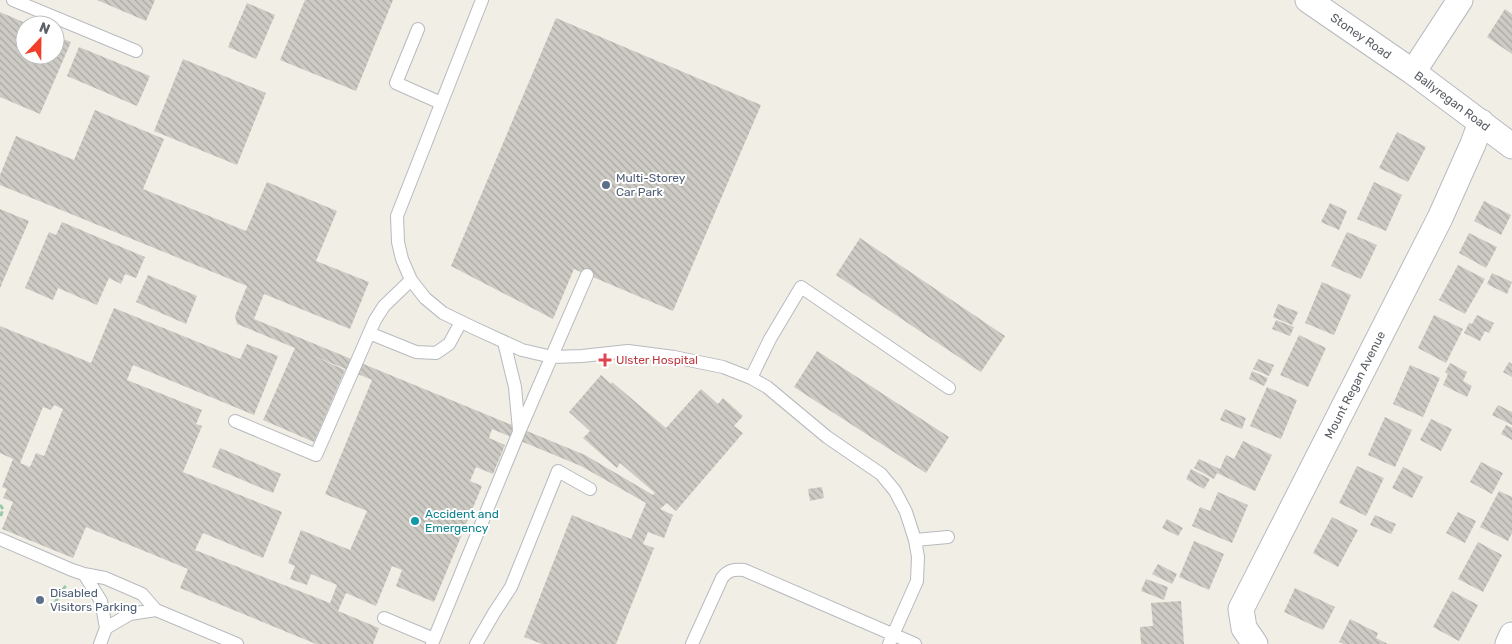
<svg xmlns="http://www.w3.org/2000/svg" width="1512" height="644" font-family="Rubik,sans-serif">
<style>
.building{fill:url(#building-back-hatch);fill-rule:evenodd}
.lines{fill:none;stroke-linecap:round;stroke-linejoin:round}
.service-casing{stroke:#b7babf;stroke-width:14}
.minor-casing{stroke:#b7babf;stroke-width:27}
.path{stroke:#98caa8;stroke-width:3;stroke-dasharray:5 2.5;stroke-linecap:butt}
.service{stroke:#fff;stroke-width:12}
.minor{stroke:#fff;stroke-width:25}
.service-dot{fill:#5c6f8a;stroke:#fff;stroke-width:2}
.health-dot{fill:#e0444e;stroke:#fff;stroke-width:2}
.culture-dot{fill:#0f9aa8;stroke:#fff;stroke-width:2}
.labels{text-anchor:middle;stroke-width:4;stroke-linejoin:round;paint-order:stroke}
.street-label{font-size:12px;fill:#5c6066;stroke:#fff}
.service-label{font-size:12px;fill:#4e5e75;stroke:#fff;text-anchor:start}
.health-label{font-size:12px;fill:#be3a42;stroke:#fff;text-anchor:start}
.culture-label{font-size:12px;fill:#0d838f;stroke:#fff;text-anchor:start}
</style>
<defs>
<pattern id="building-back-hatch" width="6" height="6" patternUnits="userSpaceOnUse" patternTransform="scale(1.25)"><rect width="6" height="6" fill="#cdcbc4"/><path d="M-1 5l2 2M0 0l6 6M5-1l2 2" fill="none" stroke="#aaa8a3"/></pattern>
</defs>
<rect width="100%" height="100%" fill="#f0eee5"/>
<!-- building -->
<path class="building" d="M97,0H155L146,21Z
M305,0H393L356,91L280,60Z
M247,3L275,15L256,59L228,47Z
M1505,9L1512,14V54L1487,37Z
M0,12L30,25H25V55H55V36L71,42L40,114L0,97Z
M556,18L761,105L673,311L574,269L553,319L451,266Z
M79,47L150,76L137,106L67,76Z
M183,59L266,93L237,165L154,131Z
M95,110L164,139L143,189L246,231L267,182L337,211L316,261L369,282L350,329L264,294L254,319L585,455L653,495L655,493L620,463L617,468L583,438L590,431L569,412L601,375L611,384L612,382L666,428L701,389L718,404L723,398L743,416L734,426L743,433L676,511L667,503L660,509L673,515L664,538L648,532L643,544L654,548L616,644H542L524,637L572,515L631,539L646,503L581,466L492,429L489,438L505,445L493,474L476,467L470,481L482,486L434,602L396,586L402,570L392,566L376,606L346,593L338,611L379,628L373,644H316L180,588L188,569L86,527L73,558L2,529L13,502L3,498L7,489L2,487L13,459L0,453V326L91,363L114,308L240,359L247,344L278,356L254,415L133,365L127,380L202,410L196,424L202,426L183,472L282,512L263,558L203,533L195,550L330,603L337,585L311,574L307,585L290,579L295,566L288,563L301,530L350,550L367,511L325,494L372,380L399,391L309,354L345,370L314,442L263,420L295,348L237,324L235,316L247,286L0,185V175L16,136L74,160ZM54,405L63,409L44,456L36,453L30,467L20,463L43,407L51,410Z
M1397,132L1426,147L1408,182L1379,168Z
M1374,182L1402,195L1386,231L1357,219Z
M1484,201L1511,215L1501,235L1474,221Z
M1330,203L1347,211L1339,230L1321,222Z
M0,209L29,221L0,288Z
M62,222L145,257L136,278L125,274L121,284L109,278L97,305L58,288L53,300L25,288L49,232L56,235Z
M1347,232L1377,245L1361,279L1331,266Z
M1469,233L1497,247L1486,268L1459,253Z
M860,238L1005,336L981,372L836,275Z
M1458,265L1485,279L1465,314L1439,300Z
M1492,273L1512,282L1507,294L1487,284Z
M148,275L197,296L186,324L136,302Z
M1322,282L1351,295L1334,335L1305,323Z
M1278,304L1298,312L1292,325L1273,317Z
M1434,315L1463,329L1446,363L1418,348Z
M1477,315L1494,323L1489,333L1485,331L1480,341L1464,333L1469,323L1472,324Z
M1276,320L1294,327L1290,336L1272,329Z
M1299,335L1326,348L1308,387L1280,375Z
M817,351L949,437L926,473L794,387Z
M1258,359L1274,365L1269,376L1253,369Z
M1509,362L1512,364V377L1503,372Z
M1450,363L1467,372L1463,381L1472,386L1467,397L1443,385L1448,374L1445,372Z
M1410,365L1440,378L1423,417L1393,404Z
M1252,371L1268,378L1264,386L1249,379Z
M1267,387L1297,400L1281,439L1250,426Z
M1498,405L1512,412V425L1492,415Z
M1225,409L1246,418L1242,429L1220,420Z
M1385,417L1412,430L1395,467L1368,455Z
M1431,419L1452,429L1441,451L1420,440Z
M1506,425L1512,428V440L1501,434Z
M1243,441L1272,455L1255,491L1217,473L1214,479L1194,468L1199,459L1220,469L1226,455L1234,459Z
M220,448L281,474L273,493L212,467Z
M1481,462L1503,473L1492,494L1470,482Z
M1357,466L1384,478L1366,516L1339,503Z
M1403,467L1423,477L1412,498L1392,488Z
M1191,469L1210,479L1204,489L1186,479Z
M822,487L824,498L810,501L808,489Z
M1499,491L1512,497V533L1508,541L1480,527Z
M1218,492L1248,505L1232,543L1192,526L1200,507L1210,511Z
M1458,512L1476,521L1465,543L1446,533Z
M1375,515L1396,524L1391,534L1370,525Z
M1332,517L1358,530L1338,567L1313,553Z
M1167,519L1183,528L1178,536L1162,528Z
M1194,541L1224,554L1209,590L1179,577Z
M1478,542L1502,555L1483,592L1458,579Z
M1158,564L1177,574L1172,584L1152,574Z
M1146,579L1168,587L1164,600L1141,591Z
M1295,588L1335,607L1323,630L1284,612Z
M1452,591L1478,605L1459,641L1433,627Z
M1181,601L1184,644H1141L1140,627L1153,626L1151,603Z
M1350,619L1378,633L1376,638L1388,644H1344L1339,642Z"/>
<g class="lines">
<defs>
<path id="service" d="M13,0L136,51
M482,0L397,216L398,242L402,259L411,280L425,298L443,313L474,328L522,350L552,357L582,356L628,351L674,357L723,367L751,378L767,387L827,437L881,474L895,491L906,512L915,540L918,557L917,581L889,644
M418,29L396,83L441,103
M369,333L416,352L436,353L449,344L461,322
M504,342L515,387L519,430
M751,378L770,339L801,287L949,388
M235,421L316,455L375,320L384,306L411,280
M0,539L72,570L84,574L105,578L142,594L156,610L237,644
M915,540L948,537
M84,574L101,601L106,628L100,644
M384,618L434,639
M106,628L130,614L156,610
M432,644L519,432L587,275
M476,644L494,613L511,587L558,471L590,489
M692,644L722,578C728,570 734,569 744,570L915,644"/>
<g id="minor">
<path id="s1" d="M1308,0L1413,72L1512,146"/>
<path d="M1413,72L1460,0"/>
<path id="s2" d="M1255,644L1244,628L1241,609L1440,218L1473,144L1481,122"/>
<path d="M1508,644L1512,635"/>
</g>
</defs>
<!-- service casing -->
<use href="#service" class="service-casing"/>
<!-- minor casing -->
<use href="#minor" class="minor-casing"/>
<!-- path -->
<path class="path" d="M0,505L3,509L0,518
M51,609L66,585"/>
<!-- service -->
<use href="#service" class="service"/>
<!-- minor -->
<use href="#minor" class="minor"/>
</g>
<!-- markers -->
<g class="service-dot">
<circle cx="606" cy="185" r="5"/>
<circle cx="40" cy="600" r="5"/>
</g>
<path class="health-dot" d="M602.5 352.5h5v5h5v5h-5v5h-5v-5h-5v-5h5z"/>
<circle class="culture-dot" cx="415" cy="521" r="5"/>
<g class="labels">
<!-- street labels -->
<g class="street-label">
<text dy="4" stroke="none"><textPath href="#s1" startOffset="64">Stoney Road</textPath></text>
<text dy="4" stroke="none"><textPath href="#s1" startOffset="176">Ballyregan Road</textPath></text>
<text dy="4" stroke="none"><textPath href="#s2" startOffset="290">Mount Regan Avenue</textPath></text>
</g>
<!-- service labels -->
<g class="service-label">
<text x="616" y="182">Multi-Storey<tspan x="616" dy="14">Car Park</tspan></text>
<text x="50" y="597">Disabled<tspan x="50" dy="14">Visitors Parking</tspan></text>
</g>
<!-- health labels -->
<g class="health-label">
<text x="616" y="364">Ulster Hospital</text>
</g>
<!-- culture labels -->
<g class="culture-label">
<text x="425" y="518">Accident and<tspan x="425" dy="14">Emergency</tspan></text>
</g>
</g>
<!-- north arrow -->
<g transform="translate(40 40) rotate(22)"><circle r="24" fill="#ffffff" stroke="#bebfc2"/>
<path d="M0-4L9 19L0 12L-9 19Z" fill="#f33e27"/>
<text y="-8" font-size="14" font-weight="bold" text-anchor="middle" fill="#5c6066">N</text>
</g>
</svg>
